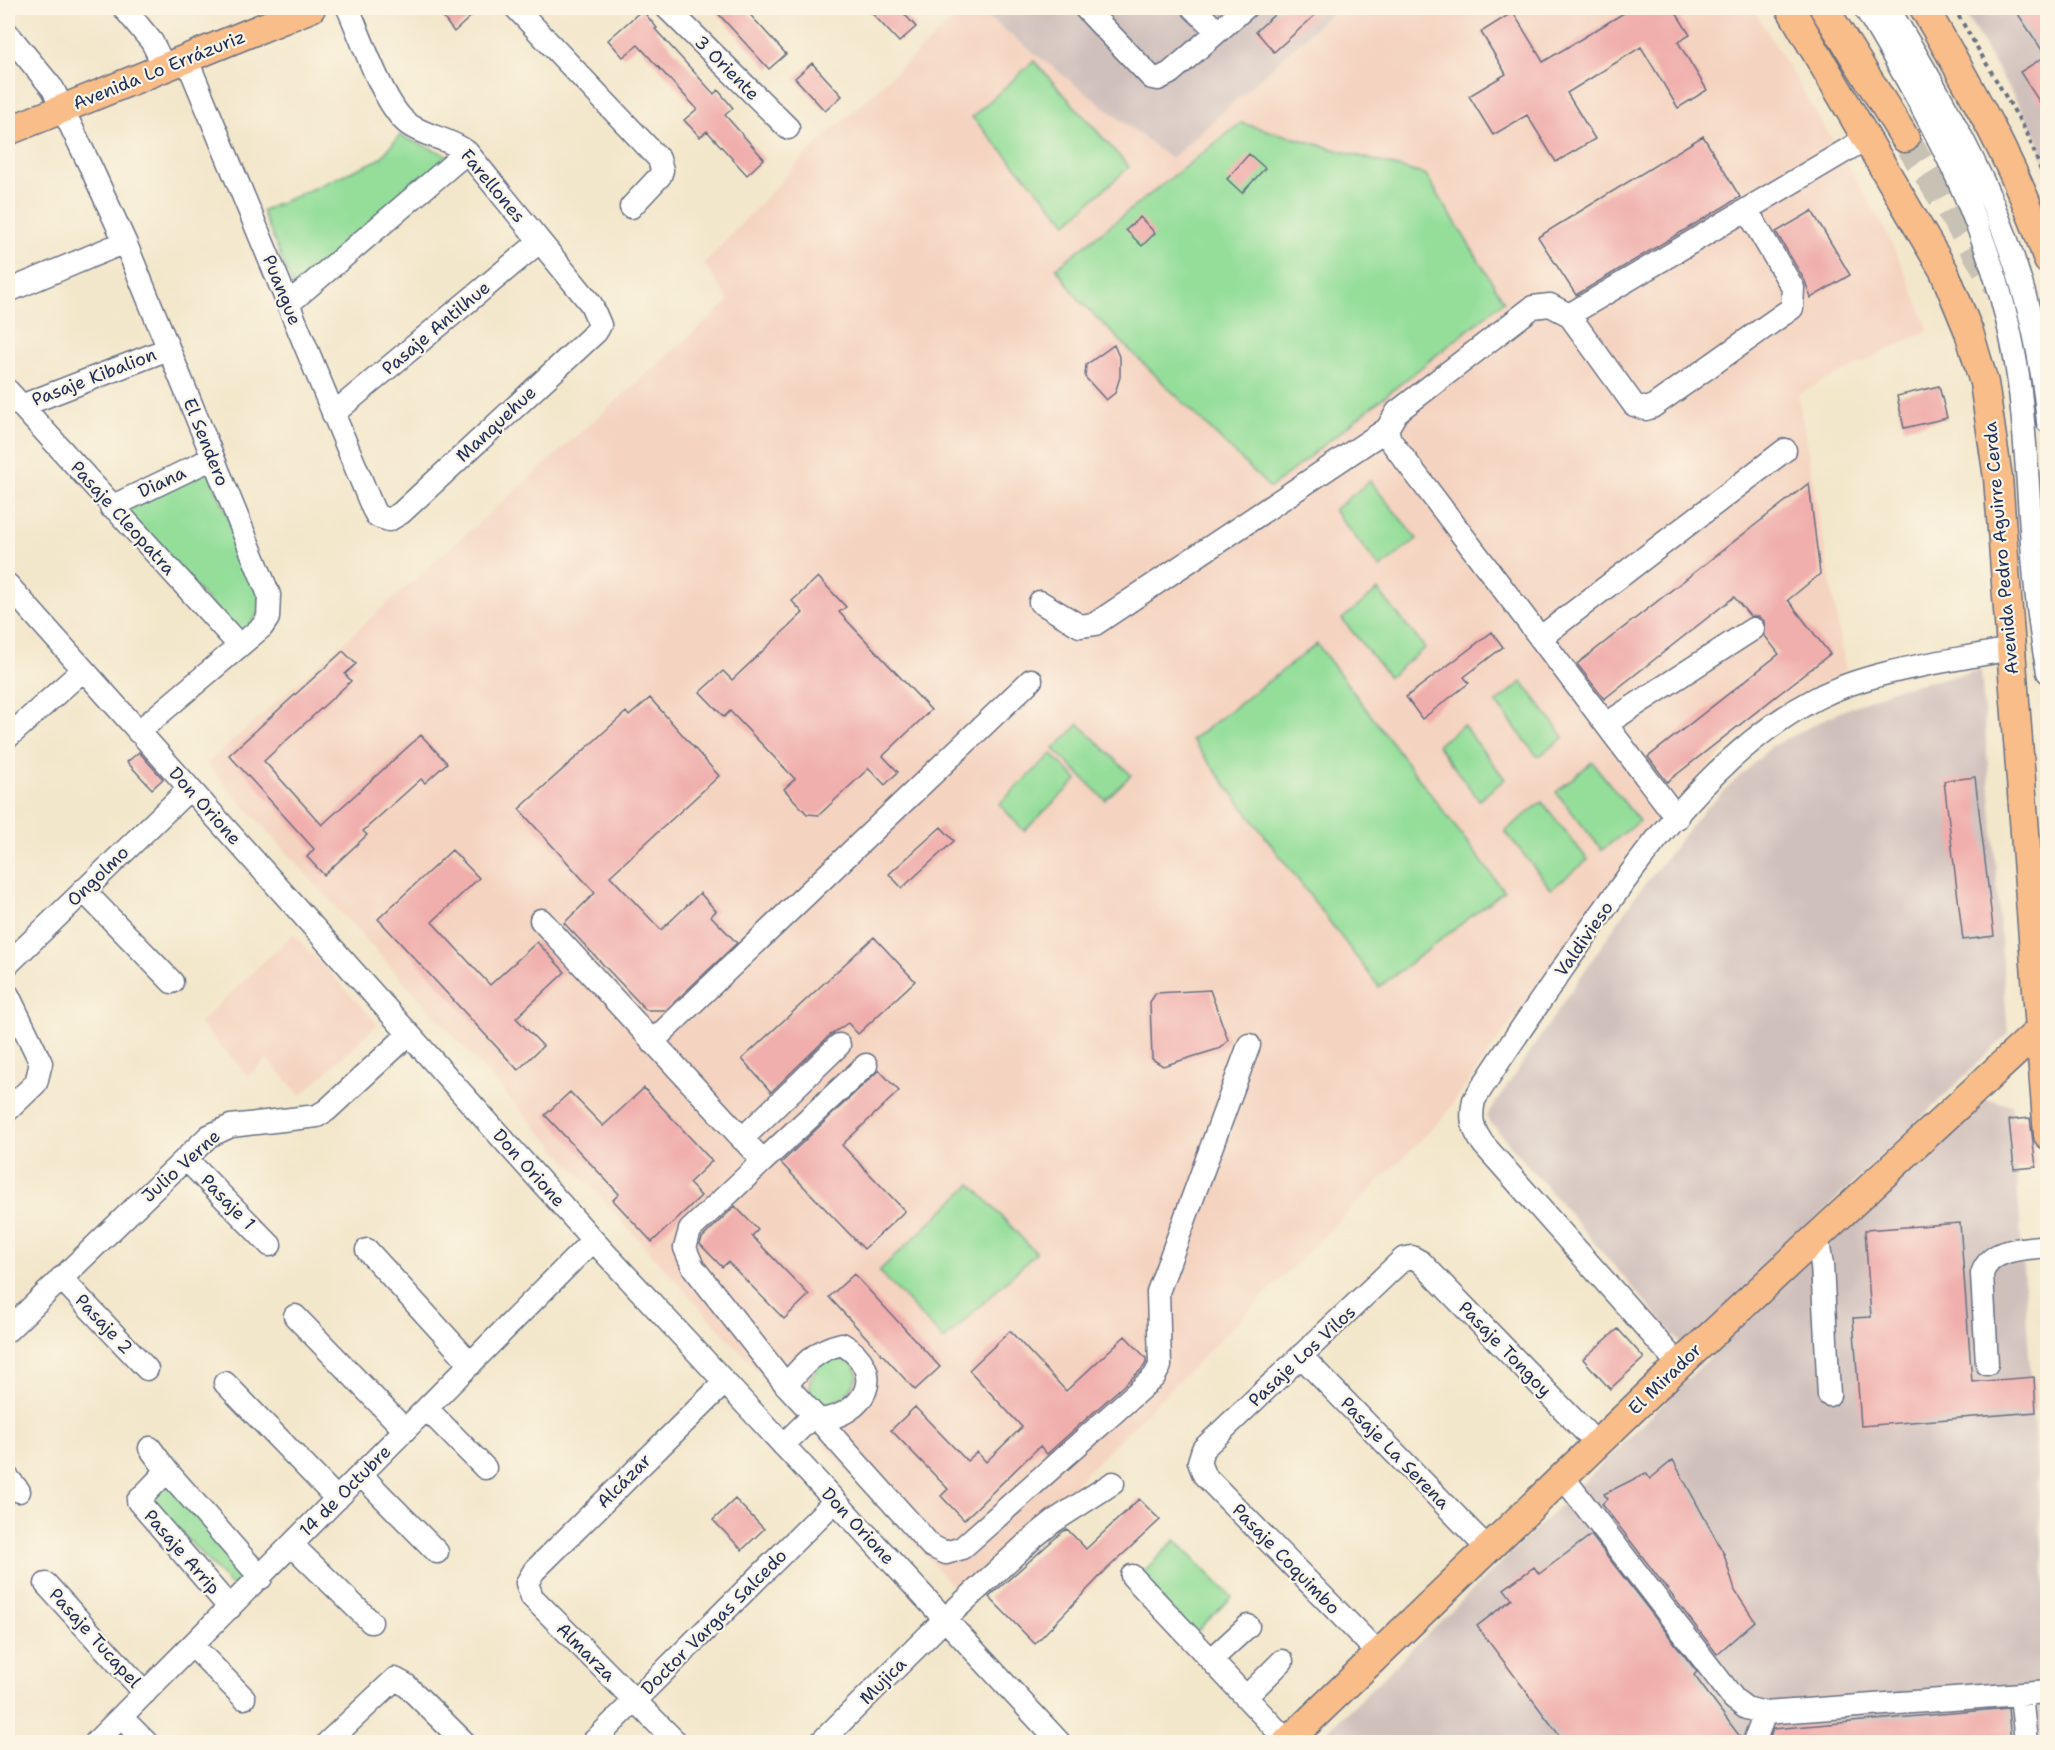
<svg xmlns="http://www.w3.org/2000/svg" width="2055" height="1750" font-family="'Shantell Sans',sans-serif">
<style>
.built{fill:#f4d3c0}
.industrial{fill:#d0c0bc}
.green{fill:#94de9a;stroke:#58867c;stroke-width:1.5}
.building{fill:#f0aeac}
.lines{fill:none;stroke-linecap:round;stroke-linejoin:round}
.major-tunnel{stroke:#c8c2b5;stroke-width:28;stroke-dasharray:28 14;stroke-linecap:butt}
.minor-casing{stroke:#676f84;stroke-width:25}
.major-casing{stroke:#676f84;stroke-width:31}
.path{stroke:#676f84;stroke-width:4;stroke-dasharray:4.5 4.5;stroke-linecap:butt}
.minor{stroke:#fff;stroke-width:22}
.major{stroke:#f8bd89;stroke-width:28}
.labels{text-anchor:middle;stroke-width:4.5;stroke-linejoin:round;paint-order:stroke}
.street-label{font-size:18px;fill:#1b2f5e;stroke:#fcf5e5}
</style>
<rect width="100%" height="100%" fill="#fcf5e5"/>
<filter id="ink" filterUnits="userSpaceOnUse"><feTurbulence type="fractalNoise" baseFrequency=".0167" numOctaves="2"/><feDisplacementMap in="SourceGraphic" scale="12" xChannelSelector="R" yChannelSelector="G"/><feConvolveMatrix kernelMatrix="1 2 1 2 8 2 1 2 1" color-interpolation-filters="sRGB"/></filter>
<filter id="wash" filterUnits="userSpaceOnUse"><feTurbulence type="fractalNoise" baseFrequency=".008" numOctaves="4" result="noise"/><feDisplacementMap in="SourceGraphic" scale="24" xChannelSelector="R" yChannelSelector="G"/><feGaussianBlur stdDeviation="1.35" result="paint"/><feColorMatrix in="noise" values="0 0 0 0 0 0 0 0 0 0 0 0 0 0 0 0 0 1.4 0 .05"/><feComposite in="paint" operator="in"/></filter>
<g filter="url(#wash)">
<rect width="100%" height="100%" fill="#f3e7cb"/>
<!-- built -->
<path class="built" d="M966,8H976L1171,159L1337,8H1753L1881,221L1905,272L1929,330L1798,394L1846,671L1772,710L1714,761L1652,825L1441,1120L962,1596L206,764L729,301L704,264L804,156Z
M293,934L378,1024L301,1096L267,1059L248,1076L199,1023Z"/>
<!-- industrial -->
<path class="industrial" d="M976,8H1337L1171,159Z
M1962,8H2047V167L2035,133Z
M1981,670L2008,1034L1684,1347L1486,1117L1633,899L1703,811L1772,746L1837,713L1895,689Z
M1972,1097L2012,1105L2047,1620V1742H1316L1571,1495Z"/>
<!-- green -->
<path class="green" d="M1034,61L1129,167L1067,223L972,117Z
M1241,123L1426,175L1504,301L1270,488L1080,301L1056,268Z
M400,135C416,145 435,147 451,158L294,288L262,211L380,159Z
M208,468L259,593L258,614L240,636L125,510Z
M1370,481L1417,539L1380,568L1334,510Z
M1378,590L1425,648L1389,677L1342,619Z
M1317,644L1504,891L1379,987L1192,740Z
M1522,682L1564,737L1538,757L1496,703Z
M1079,724L1131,775L1105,800L1054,749Z
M1463,725L1505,779L1479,800L1437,745Z
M1052,754L1077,780L1024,831L999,804Z
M1592,762L1639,821L1602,850L1556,792Z
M1542,802L1588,860L1551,889L1505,831Z
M971,1184L1036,1253L944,1340L879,1271Z
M837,1357L852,1363L858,1375C850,1391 844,1402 824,1404L810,1392V1380L819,1363Z
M173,1477L258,1566L234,1589L150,1499Z
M1175,1540L1232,1597L1195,1633L1139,1576Z"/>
<g id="blocks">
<!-- building -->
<path class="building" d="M436,8H480L454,32Z
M713,8H744L786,54L769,69Z
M867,8H899L916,27L899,42Z
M1282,8H1323L1274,52L1256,31Z
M1632,8H1673L1690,35L1678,42L1707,90L1678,108L1641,47L1567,93L1595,139L1556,162L1527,115L1493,135L1469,96L1506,74L1481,32L1513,12L1543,62Z
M2014,8H2048V115L2020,72L2046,56Z
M642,10L657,28L655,29L714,94L718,90L733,108L725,115L764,159L747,175L707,131L700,137L684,120L697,109L638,45L623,57L608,40Z
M812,63L842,96L825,111L795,78Z
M1703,136L1740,197L1576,295L1538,237Z
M1249,154L1265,168L1242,193L1227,179Z
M1812,211L1850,275L1811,298L1805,281L1776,232Z
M1140,217L1155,233L1142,246L1126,230Z
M1114,345L1120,359V377L1115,393L1106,400L1085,377L1086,365Z
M1939,386L1947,418L1904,428L1897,396Z
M1809,483L1820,574L1788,600L1830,654L1667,782L1648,757L1779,654L1765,636L1764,621L1759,617L1750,616L1734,597L1604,699L1577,664Z
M818,577L846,607L839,612L931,710L883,756L898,772L885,785L869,768L819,815L807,814L784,789L795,779L730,711L724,717L700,692L723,671L732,680L803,613L792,601Z
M1492,632L1503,647L1464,677L1469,683L1422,719L1406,697Z
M343,651L356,664L345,674L351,681L264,761L322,825L421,735L447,763L425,783L421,779L363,831L367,835L324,875L307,857L314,849L229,755Z
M650,698L719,776L610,876L661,930L700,893L716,911L711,916L737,943L666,1010H646L564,923L595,893L519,809L626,712L629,716Z
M139,752L163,779L152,789L127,762Z
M1975,777L1994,936L1963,940L1944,781Z
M941,827L954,841L902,888L889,874Z
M452,850L479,878L432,922L490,985L537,942L565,972L516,1018L543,1046L518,1070L378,919Z
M874,937L915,981L858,1034L848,1023L830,1035L771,1092L742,1059Z
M1210,990L1228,1040L1221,1048L1163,1066L1152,1059L1150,1002L1156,993Z
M879,1070L899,1091L842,1145L905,1211L864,1249L781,1163Z
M644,1088L712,1161L689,1183L701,1196L652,1242L613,1200L619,1194L545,1115L570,1092L603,1126Z
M2030,1118L2036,1167L2014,1169L2009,1120Z
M735,1206L758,1230L752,1236L809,1295L784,1319L728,1262L722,1267L700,1244L702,1238Z
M1960,1223L1972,1382L2034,1377L2036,1412L1861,1426L1853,1318L1871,1317L1865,1230Z
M854,1274L940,1367L915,1390L829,1297Z
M1618,1329L1644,1358L1610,1389L1583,1359Z
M1010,1331L1066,1391L1125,1336L1146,1358V1363L1143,1368L1047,1454L1040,1446L964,1520L941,1496L948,1489L891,1430L915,1407L967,1461L977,1452L986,1462L1022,1427L969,1370Z
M1673,1460L1724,1554L1735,1591L1755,1621L1717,1654L1602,1504L1607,1499L1604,1494L1646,1473L1650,1479Z
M735,1499L764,1529L742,1550L713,1520Z
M1139,1499L1160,1520L1107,1569L1035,1644L989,1597L1062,1532L1067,1529L1086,1549Z
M1591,1535L1697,1672L1694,1675L1741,1738V1743H1565L1477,1626L1512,1599L1504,1589L1534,1567L1539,1574Z
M2008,1708L2011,1743H1768L1773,1729Z"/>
</g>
</g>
<g filter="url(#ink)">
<use href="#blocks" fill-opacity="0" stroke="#676f84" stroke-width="1.5"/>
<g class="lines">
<!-- major-tunnel -->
<path class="major-tunnel" d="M1905,138L1992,278L2042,343"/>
<defs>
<path id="minor" d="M124,8L152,42L165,68
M516,8L659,159L662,170L660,176L631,207
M667,8L788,128
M1085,8L1152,78L1158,79L1170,73L1245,8
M1193,8L1217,31
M1865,8C1936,125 2000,244 2019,383C2031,478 2029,577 2048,672
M1888,8C1970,143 2033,260 2048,422
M8,34L53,89L93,172L125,242L269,595L268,618L262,627L138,732
M187,60L373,509L377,516L389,520L401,513L596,332L600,325L591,304L467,152C449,138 426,137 408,124C384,106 361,37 348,8
M8,291L125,242
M288,304L467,152
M1569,315L1634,405L1646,409L1652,407L1792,308L1793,288L1748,212
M8,391L239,645
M21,406L168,349
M333,414L539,242
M111,507L213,458
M8,585L593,1240L1059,1742
M1040,602L1080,626L1095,624L1387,429
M1540,638L1785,450
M1606,724L1753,629
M8,737L83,670
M1677,818L1390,440L1387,429L1397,412L1533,307L1550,305L1569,315L1867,138
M83,890L172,982
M541,920L763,1161L690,1230L685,1248L693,1267L786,1385L814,1415
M8,964L189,789
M8,995L41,1063L36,1083L8,1110
M652,1042L1031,680
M742,1139L839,1045
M186,1159L270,1245
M763,1161L866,1065
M1817,1237L1822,1265L1829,1395
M367,1250L471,1364
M61,1278L147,1369
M295,1316L405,1430
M8,1330L209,1136L231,1126L317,1116L327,1110L409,1034
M1301,1356L1488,1549
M1987,1364L1982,1274C1990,1248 2023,1249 2048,1246
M1679,1365L1484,1145C1472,1129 1470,1119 1474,1100C1502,1055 1533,1012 1563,968C1632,870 1707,755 1817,698C1873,669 1948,662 2010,649
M225,1383L337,1499
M786,1385C803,1365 815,1350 842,1344C888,1371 866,1415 819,1420
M427,1409L485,1468
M783,1445L814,1415L931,1546L946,1553L962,1548L1154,1377L1160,1366L1158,1292L1249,1045
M150,1448L167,1471L261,1578
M167,1471L138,1501L230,1608
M361,1475L437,1552
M1563,1477L1734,1699L1746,1708L1765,1713L2048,1692
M8,1478L19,1491
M292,1545L371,1622
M1132,1576L1288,1742
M46,1584L145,1693
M192,1645L244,1698
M1379,1654L1204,1475L1199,1462L1203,1449L1403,1259L1412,1257L1421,1262L1597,1444
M1211,1660L1248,1626
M2021,1695L2026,1742
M1246,1697L1282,1661
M121,1717L146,1742
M96,1742L593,1240
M328,1742L395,1679L406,1685L464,1742
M593,1742L835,1501
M676,1742L532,1597L527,1583L534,1571L725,1382
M821,1742L945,1619L1034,1537L1054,1521L1113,1483
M1754,1742L1765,1713"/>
<path id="major" d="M1790,8L1944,271L1969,332L1984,383L1998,478L2048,1135
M1824,8L1905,138
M1924,8C1971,89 2018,170 2048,260
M8,131L311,8
M1287,1742L1679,1365L2048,1022"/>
</defs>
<!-- minor casing -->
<use href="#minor" class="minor-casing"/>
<!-- major casing -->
<use href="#major" class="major-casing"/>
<!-- path -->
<path class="path" d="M1954,8L2027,133L2043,176"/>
<!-- minor -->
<use href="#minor" class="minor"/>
<!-- major -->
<use href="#major" class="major"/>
</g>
</g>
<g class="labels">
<!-- street labels -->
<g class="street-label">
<text transform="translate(727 68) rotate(45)" y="6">3 Oriente</text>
<text transform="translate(159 70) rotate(-22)" y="6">Avenida Lo Errázuriz</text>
<text transform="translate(493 186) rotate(50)" y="6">Farellones</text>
<text transform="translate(282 290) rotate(68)" y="6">Puangue</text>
<text transform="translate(436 328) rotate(-40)" y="6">Pasaje Antilhue</text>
<text transform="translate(94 377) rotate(-21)" y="6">Pasaje Kibalion</text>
<text transform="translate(496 424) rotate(-43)" y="6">Manquehue</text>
<text transform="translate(206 442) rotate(68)" y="6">El Sendero</text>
<text transform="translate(162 482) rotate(-25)" y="6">Diana</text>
<text transform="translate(123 518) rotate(48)" y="6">Pasaje Cleopatra</text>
<text transform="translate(2001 548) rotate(-95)" y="6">Avenida Pedro Aguirre Cerda</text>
<text transform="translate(205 806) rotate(48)" y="6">Don Orione</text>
<text transform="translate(98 876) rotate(-44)" y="6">Ongolmo</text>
<text transform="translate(1584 939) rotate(-55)" y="6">Valdivieso</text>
<text transform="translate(181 1166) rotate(-42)" y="6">Julio Verne</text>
<text transform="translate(529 1168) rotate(48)" y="6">Don Orione</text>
<text transform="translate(228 1202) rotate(46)" y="6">Pasaje 1</text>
<text transform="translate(104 1324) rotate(47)" y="6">Pasaje 2</text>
<text transform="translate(1505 1349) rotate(46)" y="6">Pasaje Tongoy</text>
<text transform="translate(1302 1356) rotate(-43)" y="6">Pasaje Los Vilos</text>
<text transform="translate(1665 1379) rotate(-44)" y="6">El Mirador</text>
<text transform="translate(1395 1453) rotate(46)" y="6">Pasaje La Serena</text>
<text transform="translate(624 1481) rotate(-45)" y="6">Alcázar</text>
<text transform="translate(345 1491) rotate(-45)" y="6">14 de Octubre</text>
<text transform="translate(858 1526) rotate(47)" y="6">Don Orione</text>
<text transform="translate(182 1552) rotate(49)" y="6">Pasaje Arrip</text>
<text transform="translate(1286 1559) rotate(46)" y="6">Pasaje Coquimbo</text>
<text transform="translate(714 1622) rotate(-45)" y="6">Doctor Vargas Salcedo</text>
<text transform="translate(95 1638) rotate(48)" y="6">Pasaje Tucapel</text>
<text transform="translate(586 1652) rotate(45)" y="6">Almarza</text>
<text transform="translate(883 1681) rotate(-45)" y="6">Mujica</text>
</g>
</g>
<!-- margin -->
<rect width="2055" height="1750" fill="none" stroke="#fcf5e5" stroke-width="30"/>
</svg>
